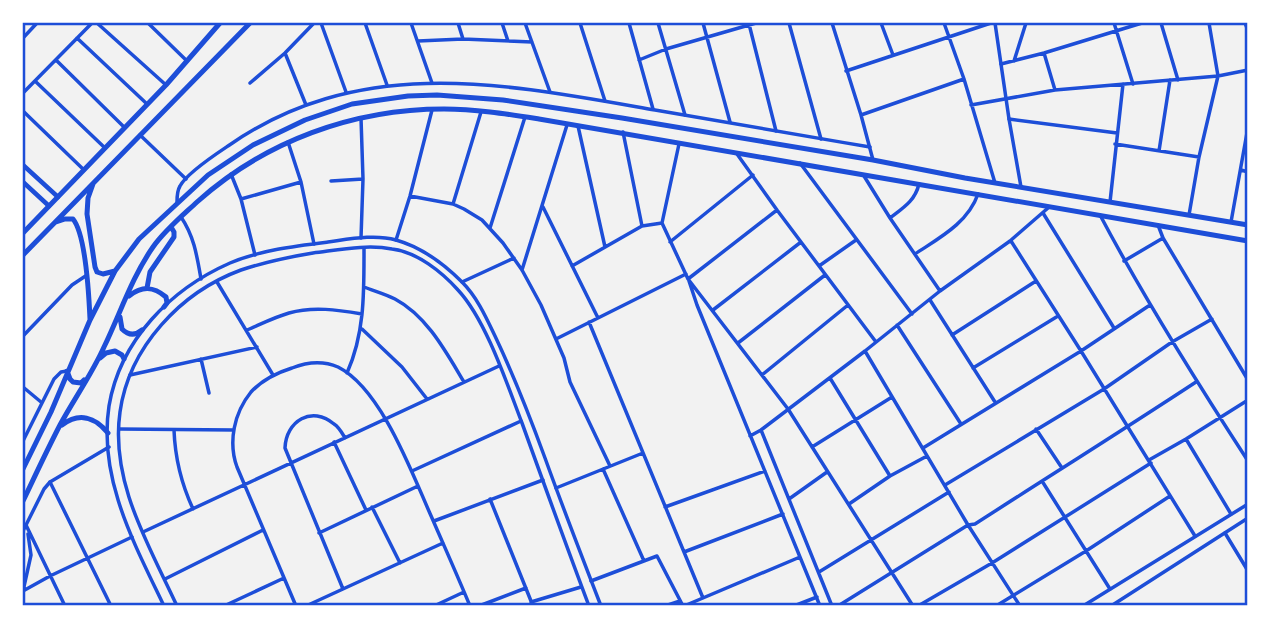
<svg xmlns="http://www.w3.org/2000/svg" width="1271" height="629" font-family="Inter,sans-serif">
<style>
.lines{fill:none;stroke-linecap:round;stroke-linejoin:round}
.minor{stroke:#1d4ed8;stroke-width:3.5}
.tertiary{stroke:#1d4ed8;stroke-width:3.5}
.secondary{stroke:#1d4ed8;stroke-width:4.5}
.primary{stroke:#1d4ed8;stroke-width:5}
.neatline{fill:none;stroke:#1d4ed8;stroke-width:2.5}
</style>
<rect width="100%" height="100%" fill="#f2f2f2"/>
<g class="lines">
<!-- minor -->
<path class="minor" d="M97,23L166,85
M148,23L187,61
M321,23L346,92
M365,23L387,85
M411,23L432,83
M458,23L463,39
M502,23L508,41
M525,23L550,92
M580,23L605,101
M629,23L653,109
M658,23L685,115
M703,23L730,122
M789,23L821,139
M832,23L861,115L873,160
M881,23L893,55
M944,23L964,79L995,183
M1114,23L1133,84
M1161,23L1178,80
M1245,23L1248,31
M749,24L776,131
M23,38L37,23
M77,38L147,104
M418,41L463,39L532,42
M285,53L306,105
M1044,53L1055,90
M56,60L124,127
M639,60L666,49L756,23
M1014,61L1026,23
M1001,64L1044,53L1142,23
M846,71L991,23
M35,81L105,148
M250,83L285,53L314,23
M23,93L92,23
M971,105L1055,90L1218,76L1248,70
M23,111L84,170
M861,115L964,79
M1009,119L1117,133
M578,126L605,247
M623,132L642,226
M140,135L186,179
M288,142L301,182L314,244
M679,144L662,223L688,279L788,409L913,606
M1115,144L1199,157
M1159,151L1170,80
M737,154L777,210L876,342
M800,163L912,314
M1241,170L1248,172
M231,174L241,199L255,255
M864,176L890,218L940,291
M331,181L363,179
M410,196L453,204L464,209L482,220L503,243L522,270L541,305L564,358L570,382L610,466
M241,199L301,182
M1110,202L1123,84
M453,204L481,112
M543,207L598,318
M1043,213L1114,328
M1100,215C1145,300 1196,381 1248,461
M1189,215L1199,157L1218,76L1209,23
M181,217C194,236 197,256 201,279
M890,218C903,208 915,201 919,184
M1231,222L1248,127
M1158,225L1163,238L1248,380
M490,228L525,117
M361,238L363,179L361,118
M396,240L410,196L432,110
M1011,241L1081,351L1195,536
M670,242L753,175
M915,254C939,238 968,223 978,194
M1124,261L1163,238
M572,266L642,226L662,223
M819,266L856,240
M522,270L567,125
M688,279L777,210
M689,281L697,305L820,606
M217,282L273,375
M462,282L514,258
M364,287C374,291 385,294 395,299C427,316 446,352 464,382
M930,300L995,402
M713,310L801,242
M589,322L703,598
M897,325L961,424
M362,329L402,367L427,399
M247,330C261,324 275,317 289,313C313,306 338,310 362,314
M952,335L1036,281
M23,336L72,285L87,275
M556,339L686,274
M738,343L825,275
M865,351L968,525L1020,606
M201,359L209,393
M973,368L1058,316
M347,373C365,333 364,291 364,248
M130,375L257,347
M762,375L848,305
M830,378L890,476
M23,387L41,402
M119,429L234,430
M1036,429L1062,468
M174,430C175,458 181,483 193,509
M761,430L832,606
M750,436L761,430L865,351L940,291L1010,241L1048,208
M1186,439L1231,514
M334,442L366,510
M109,447L50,482L111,606
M812,447L892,397
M923,448L1081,351L1150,305
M1149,460L1186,439L1248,400
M603,469L644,561
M412,471L521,421
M1042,481L1110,589
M945,485L1104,389L1172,342L1212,319
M556,488L643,453
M490,499L533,606
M789,499L827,472
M849,504L890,476L927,456
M372,507L400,563
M665,507L765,471
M434,521L543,480
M26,525L65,606
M143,532L499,366
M319,533L418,486
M1225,533L1248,571
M684,552L783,514
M819,572L949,492
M165,579L263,530
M591,581L657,556L683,606
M343,589L285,448C286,421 312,405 334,424C339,427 342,433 345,438
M23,591L31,555L28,534
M23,593V591L50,576L132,537
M531,602L581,587
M224,606L284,578
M296,606L237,467C228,442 234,413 251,392C262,380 276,373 292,368C307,362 322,360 338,367C382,389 413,476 432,518C445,548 458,577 470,606
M306,606L443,543
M434,606L464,592
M479,606L526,588
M665,606L680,601
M684,606L800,557
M794,606L817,597
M838,606L968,525L975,524C1048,477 1123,430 1196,382
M918,606L992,563L1151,463
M996,606L1086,551L1170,496"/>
<!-- tertiary -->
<path class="tertiary" d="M995,23L1009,119L1021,187
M177,202C177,197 177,191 180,186C187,173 216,154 228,146C361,53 507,84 655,110C726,122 798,135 870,147
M23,441L54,379L61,372L67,371
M23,531L44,489L50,482
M164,606C134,543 98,478 109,406C120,340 171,289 230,263C261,250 295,246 328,242C350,239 375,234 396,240C421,247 444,264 462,282C477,297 486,317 495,336C514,376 530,417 545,458C563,508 582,557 601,606
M177,606C149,545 110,482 120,412C129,347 181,292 241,270C265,262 289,257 313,253C338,250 367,244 392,249C417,252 442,272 458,290C486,320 507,384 522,423C544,484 566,545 589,606
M1083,606L1248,504
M1111,606L1248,518"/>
<!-- secondary -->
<path class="secondary" d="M23,165L58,197
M23,182L49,206"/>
<!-- primary -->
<path class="primary" d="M93,184L88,198L87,214L95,267L97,272L103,274L115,271
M56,222L65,219H73C86,235 89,297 90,319
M23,233L166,85L220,23
M23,255L250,23
M147,288L150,272L174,237V232L171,227
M129,296C142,286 153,286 166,297L167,303L164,307
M120,317L122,329C128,335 135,336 142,330
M100,358L106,353L115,351L122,355L124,359
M67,371L70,379L73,382L81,383L84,380
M62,425C79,412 95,417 108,433
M23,469L51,412L90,320L115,271L139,239L208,175L253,145L305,120L352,104L408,96L437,95L503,100L622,118L873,160L965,178L1248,225
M23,501C35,476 47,450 60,425C74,399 92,374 104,347C120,314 132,277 153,247C165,230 182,216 197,202C265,141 353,109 444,109C476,109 507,114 539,119L1248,241"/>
</g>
<!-- border -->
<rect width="1271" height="629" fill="none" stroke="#ffffff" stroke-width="49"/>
<rect x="24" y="24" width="1222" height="580" class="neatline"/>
</svg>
